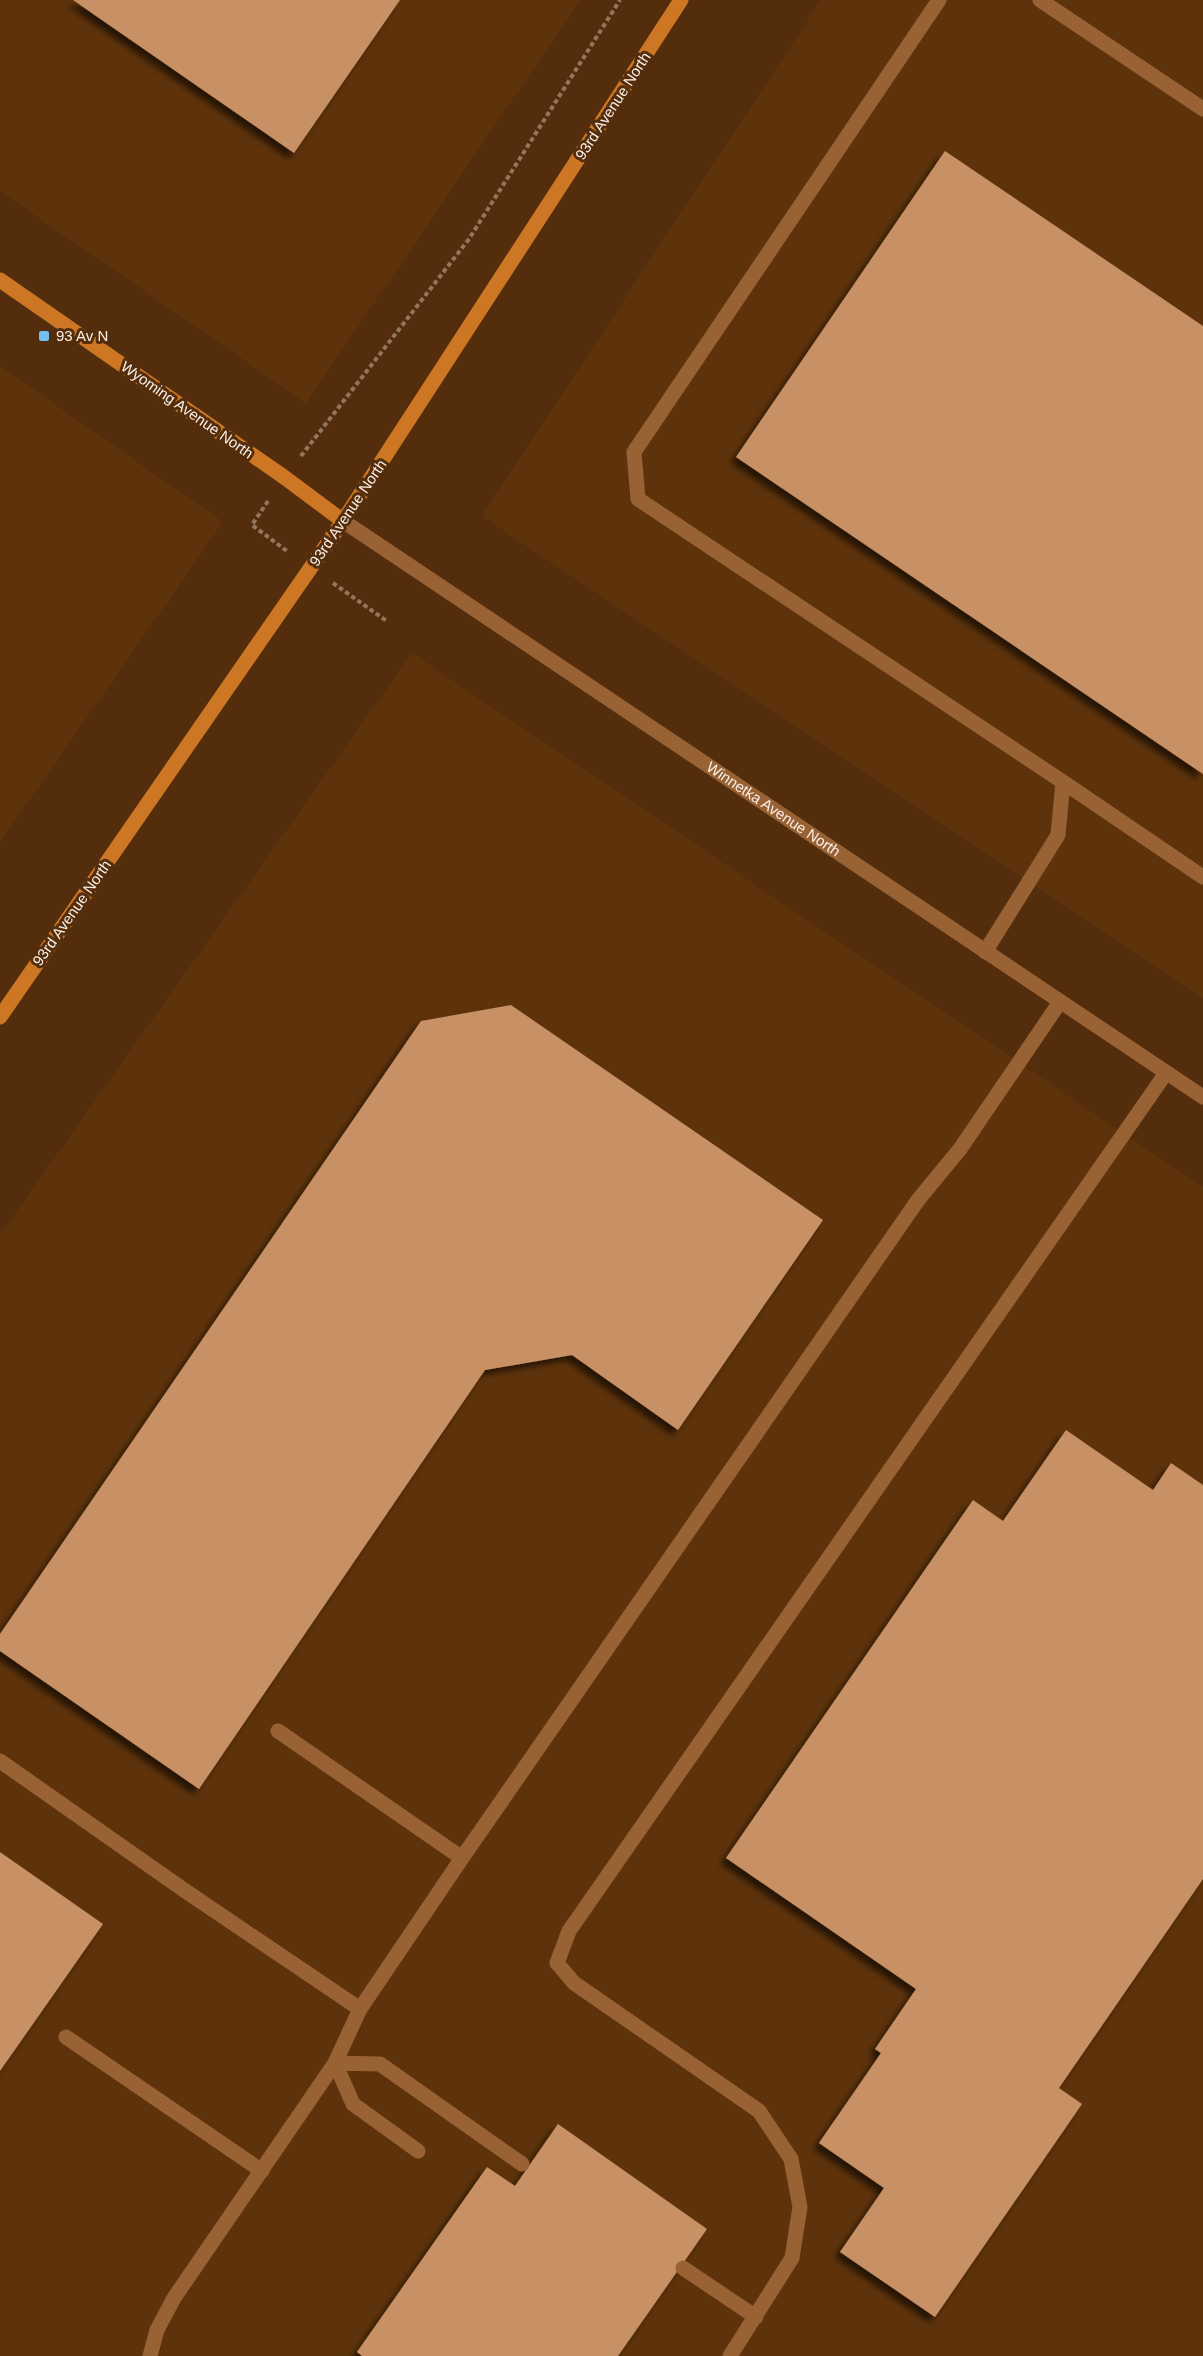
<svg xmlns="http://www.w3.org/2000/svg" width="1203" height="2356" font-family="Helvetica,sans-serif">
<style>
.built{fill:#5e330b}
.building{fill:#c89065;filter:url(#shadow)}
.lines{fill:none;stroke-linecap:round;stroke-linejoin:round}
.path{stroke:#92765e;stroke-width:4;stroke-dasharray:4.5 3;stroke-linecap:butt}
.lane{stroke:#986235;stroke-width:15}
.street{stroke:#986235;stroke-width:15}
.secondary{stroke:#cd7624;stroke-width:15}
.poi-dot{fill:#71c1f4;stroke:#542e0c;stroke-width:2}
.labels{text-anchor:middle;stroke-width:6;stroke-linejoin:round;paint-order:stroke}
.street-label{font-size:15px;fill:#faeee5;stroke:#542e0c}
.poi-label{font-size:15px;fill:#faeee5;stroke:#542e0c;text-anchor:start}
</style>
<defs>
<filter id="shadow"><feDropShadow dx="-5.5" dy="5.5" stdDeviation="3" flood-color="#0009"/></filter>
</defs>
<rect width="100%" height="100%" fill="#542e0c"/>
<!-- built -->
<path class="built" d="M0,0H580L306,403L0,191Z
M821,0H1203V998L482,516Z
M0,366L223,522L0,842Z
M412,653L1203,1187V2356H0V1235Z"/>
<!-- building -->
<path class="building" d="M73,0H400L294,153Z
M945,151L1203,326V774L736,457Z
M511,1005L823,1220L678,1430L572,1355L485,1370L199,1789L0,1651V1634L421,1021Z
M1066,1430L1153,1490L1171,1463L1203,1485V1879L1059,2088L1082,2104L935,2317L840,2252L884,2188L819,2143L881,2053L875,2049L916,1989L726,1858L973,1500L1003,1521Z
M0,1852L103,1924L0,2071Z
M558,2124L707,2229L618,2356H362L357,2352L487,2167L515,2186Z"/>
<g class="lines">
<!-- path -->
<path class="path" d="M301,456L469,239L620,0
M268,501L252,525L287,551
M333,583L388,622"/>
<!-- lane -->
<path class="lane" d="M939,0L634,452L638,499L1063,782L1058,835L985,952
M1040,0L1203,109
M1063,782L1203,877
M278,1731L462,1858
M0,1761L184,1890L360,2009
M66,2037L262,2171
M418,2151L353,2104L335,2063L380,2064L522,2164
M683,2268L756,2317
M150,2356L157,2330L174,2298L335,2063L360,2009L462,1858L918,1200L960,1149L1060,1002
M730,2356L792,2258L800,2207L791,2159L759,2111L574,1983L557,1963L569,1931L1166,1073"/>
<!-- street -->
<path class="street" id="s1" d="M343,521L1203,1097"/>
<!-- secondary -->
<path class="secondary" d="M0,280L284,477L343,521
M0,1017L343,521L681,0"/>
</g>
<!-- markers -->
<rect class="poi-dot" x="38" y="330" width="12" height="12" rx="3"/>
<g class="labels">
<!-- street labels -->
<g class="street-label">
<text transform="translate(613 106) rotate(-57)" y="5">93rd Avenue North</text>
<text transform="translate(187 410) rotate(35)" y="5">Wyoming Avenue North</text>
<text transform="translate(348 513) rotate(-56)" y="5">93rd Avenue North</text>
<text dy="5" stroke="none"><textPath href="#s1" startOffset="518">Winnetka Avenue North</textPath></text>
<text transform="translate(72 913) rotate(-55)" y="5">93rd Avenue North</text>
</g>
<!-- poi labels -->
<g class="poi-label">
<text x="56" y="341">93 Av N</text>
</g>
</g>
</svg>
